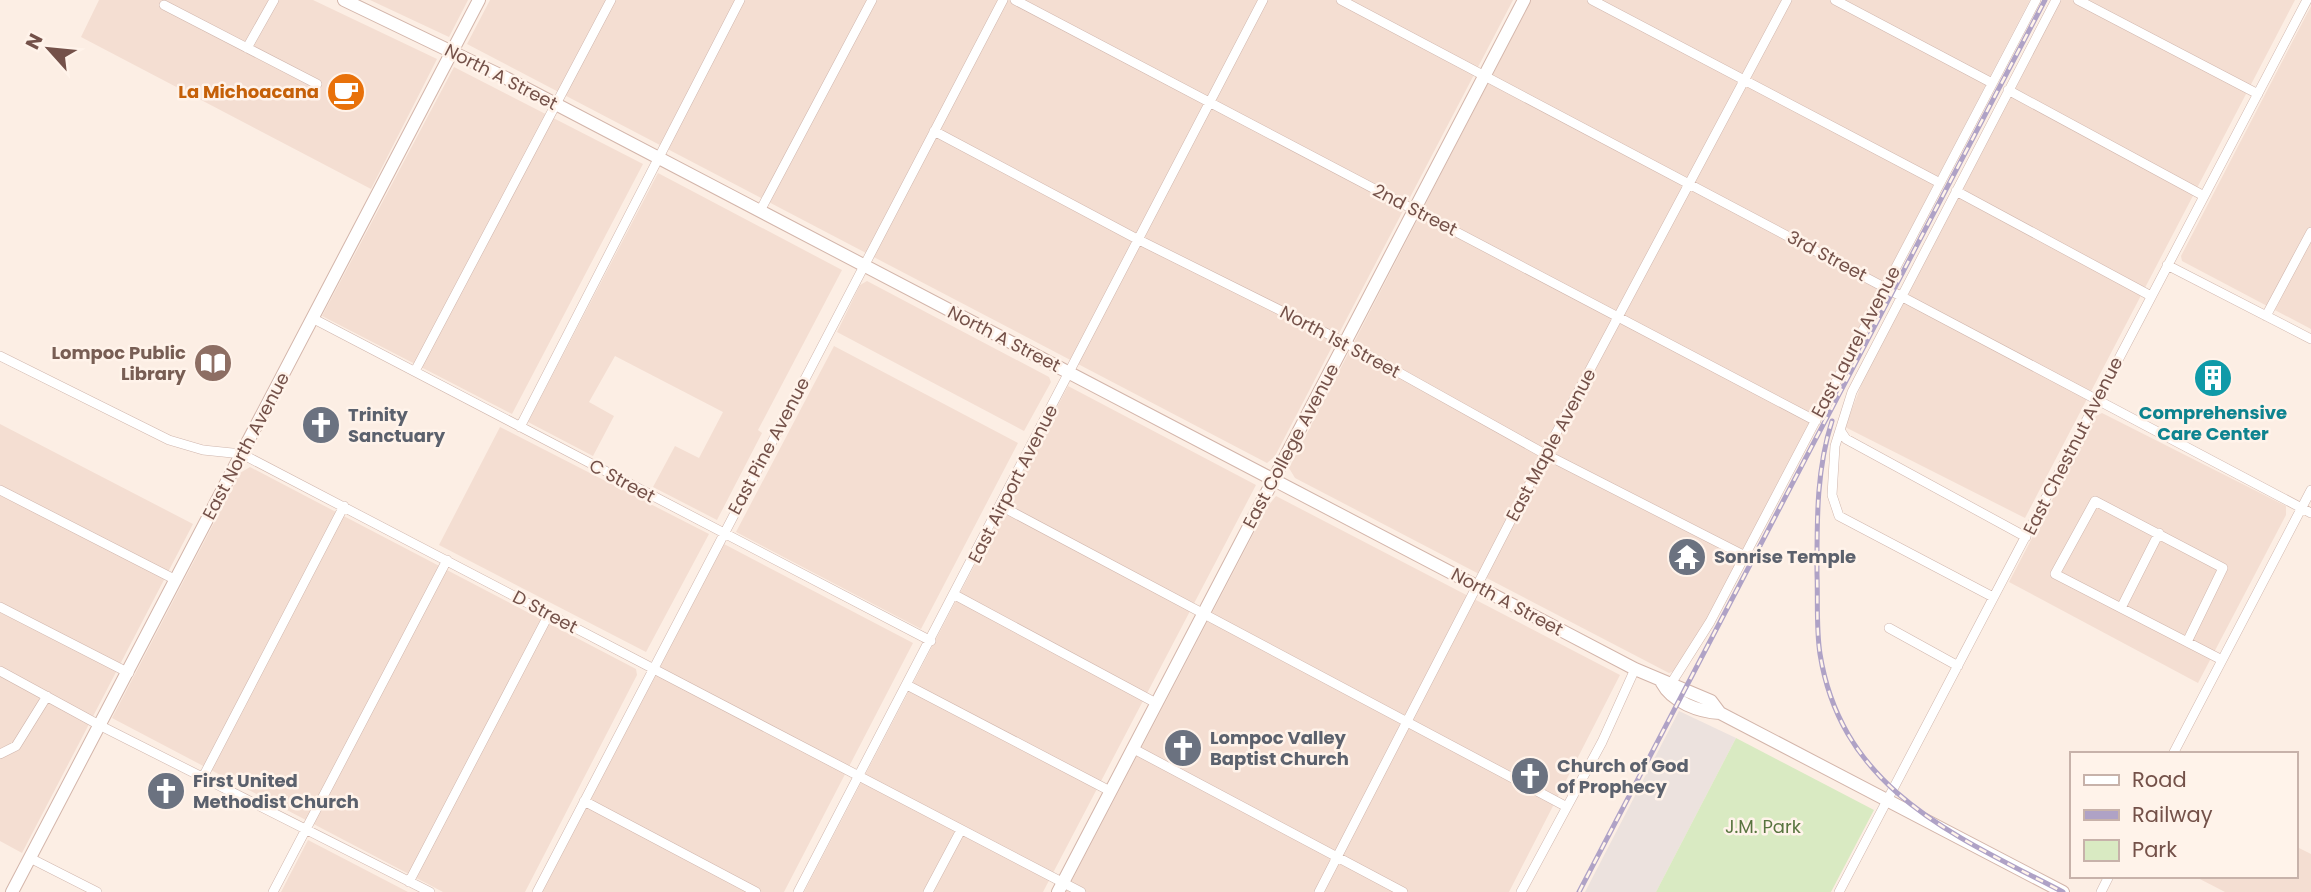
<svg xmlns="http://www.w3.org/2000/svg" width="2311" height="892" font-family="Poppins,sans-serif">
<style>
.residential{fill:#f4ded2}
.industrial{fill:#ece2de}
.green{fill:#d9eac2}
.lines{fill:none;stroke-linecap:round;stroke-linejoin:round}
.street-casing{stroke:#d0b6ad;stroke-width:10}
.secondary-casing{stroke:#d3b5aa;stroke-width:14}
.street{stroke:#fff;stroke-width:9}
.secondary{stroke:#fff;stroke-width:12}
.rail-casing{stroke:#afa2c6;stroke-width:5}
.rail{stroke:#fff3ea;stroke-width:2.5;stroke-dasharray:8;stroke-linecap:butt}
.labels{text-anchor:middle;stroke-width:5;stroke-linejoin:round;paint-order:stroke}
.street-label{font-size:18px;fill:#745149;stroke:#fff3ea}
.food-label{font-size:18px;font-weight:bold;fill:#c56008;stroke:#fff3ea;text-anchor:end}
.education-label{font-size:18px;font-weight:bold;fill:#785e54;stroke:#fff3ea;text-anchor:end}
.culture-label{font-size:18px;font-weight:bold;fill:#0d838f;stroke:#fff3ea}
.worship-label{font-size:18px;font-weight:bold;fill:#5b616d;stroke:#fff3ea;text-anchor:start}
.park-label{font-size:18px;fill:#58743f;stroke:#fff3ea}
</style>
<rect width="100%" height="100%" fill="#fceee4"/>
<!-- residential -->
<path class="residential" d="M99,0H313L437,59L371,189L81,37Z
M370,0H468L449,37Z
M490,0H1513L1275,456L1267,463L467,44Z
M1531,0H2030L1711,612L1675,671L1669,673L1295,478L1289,468Z
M2059,0H2295L2025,518L1845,427L1867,370Z
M2311,6V329L2182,261L2181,256Z
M454,67L643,164L512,414L322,316Z
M658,173L842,270L758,430L762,433L717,520L653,487L675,446L699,458L723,412L615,356L589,402L614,416L593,456L528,422Z
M867,281L1049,377L1051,382L1024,431L837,332L860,285Z
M834,346L1018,443L921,629L736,532Z
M1068,386L1256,485L1043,892H804Z
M2102,413L2286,506V515L2198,683L2009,582L2096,416Z
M0,424L193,524L22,853L0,841Z
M500,427L709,534L646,652L439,545Z
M250,467L636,669L637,675L525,892H443L112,718L240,473Z
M1276,496L1620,675L1509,892H1066L1268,506Z
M724,544L913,643L784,892H542Z
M308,840L408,892H281Z
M2295,846L2311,854V892H2225L2194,876H2295Z"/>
<!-- industrial -->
<path class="industrial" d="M1679,711L1736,738L1656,892H1585Z"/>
<!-- green -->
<path class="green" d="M1736,738L1874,810L1831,892H1656Z"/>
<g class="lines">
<defs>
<path id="street" d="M1015,0L1816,421
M1341,0L2311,513
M1592,0L1940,183
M1835,0L1992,83
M2078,0L2258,94
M164,5L317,84
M247,48L274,0
M2008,90L2204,196
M934,131L1137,239L1346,343L1545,454L1745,556
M1956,191L2151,296
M760,211L872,0
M2167,265L2311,339
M2266,316L2311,232
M314,319L931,641
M0,356L169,440L203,450L242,454L1081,892
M415,371L611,0
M520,427L740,0
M1840,430L1846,439L2026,537
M0,490L176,580
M1001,506L1567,807
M955,595L1156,703
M1993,597L1839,516L1832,495L1835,446L1852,392L2056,0
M0,607L129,673
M2121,608L2159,533
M1889,628L1958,666
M2187,642L2223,568L2095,501L2055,574L2222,660
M0,671L101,726L430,892
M1672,682L1710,622L2036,0
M907,685L1110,791
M1132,748L1403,892
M0,754L16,746L47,696
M2173,754L2311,490
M203,777L344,506
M584,801L756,892
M30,858L97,892
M409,882L549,614
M273,892L447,560
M537,892L1003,0
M798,892L1263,0
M928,892L961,830
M1319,892L1545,454L1787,0
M1521,892L1602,742L1635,669
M1839,892L2307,0
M2101,892L2109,876"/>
<path id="secondary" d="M344,0L506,78L1635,669L1711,701L1720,713L2063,892
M1662,683C1672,702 1699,712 1720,713
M12,892L479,0
M1058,892L1524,0"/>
</defs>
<!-- street casing -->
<use href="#street" class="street-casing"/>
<!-- secondary casing -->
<use href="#secondary" class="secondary-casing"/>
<!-- street -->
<use href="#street" class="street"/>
<!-- secondary -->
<use href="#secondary" class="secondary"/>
<defs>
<path id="rail" d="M1832,421C1816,471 1817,522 1817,574C1818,600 1816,628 1820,654C1842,790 1954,835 2063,892
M1579,892L2045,0"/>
</defs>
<!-- rail casing -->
<use href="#rail" class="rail-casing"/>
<!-- rail -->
<use href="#rail" class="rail"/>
</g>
<!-- icons -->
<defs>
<symbol id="cafe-disc" viewBox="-11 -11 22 22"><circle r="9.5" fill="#e8710a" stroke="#fff3ea"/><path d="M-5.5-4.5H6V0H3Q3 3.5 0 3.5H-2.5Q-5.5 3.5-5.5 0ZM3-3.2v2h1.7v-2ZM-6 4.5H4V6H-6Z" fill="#fff"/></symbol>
<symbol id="library-disc" viewBox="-11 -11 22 22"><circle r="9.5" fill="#8d6e63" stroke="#fff3ea"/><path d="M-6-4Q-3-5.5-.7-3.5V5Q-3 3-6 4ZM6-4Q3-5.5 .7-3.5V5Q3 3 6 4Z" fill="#fff"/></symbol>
<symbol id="building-disc" viewBox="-11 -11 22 22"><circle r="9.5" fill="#0f9aa8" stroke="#fff3ea"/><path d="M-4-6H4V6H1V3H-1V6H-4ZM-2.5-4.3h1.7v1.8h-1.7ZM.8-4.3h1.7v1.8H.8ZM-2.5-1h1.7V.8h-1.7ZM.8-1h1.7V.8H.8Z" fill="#fff"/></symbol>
<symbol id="church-disc" viewBox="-11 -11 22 22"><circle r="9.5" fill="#6b7280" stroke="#fff3ea"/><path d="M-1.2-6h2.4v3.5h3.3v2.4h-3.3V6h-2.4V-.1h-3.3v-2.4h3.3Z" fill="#fff"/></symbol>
<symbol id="temple-disc" viewBox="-11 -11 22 22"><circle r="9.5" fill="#6b7280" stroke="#fff3ea"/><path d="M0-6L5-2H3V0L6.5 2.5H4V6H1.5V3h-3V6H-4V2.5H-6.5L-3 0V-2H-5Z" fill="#fff"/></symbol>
</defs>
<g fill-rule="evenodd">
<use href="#cafe-disc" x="324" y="70" width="44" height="44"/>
<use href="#library-disc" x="191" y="341" width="44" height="44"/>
<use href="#building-disc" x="2191" y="356" width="44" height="44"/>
<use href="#church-disc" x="299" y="403" width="44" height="44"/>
<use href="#temple-disc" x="1665" y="535" width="44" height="44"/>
<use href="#church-disc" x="1161" y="726" width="44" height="44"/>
<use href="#church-disc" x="1508" y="754" width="44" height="44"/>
<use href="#church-disc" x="144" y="769" width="44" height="44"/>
</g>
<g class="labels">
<!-- street labels -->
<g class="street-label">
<text transform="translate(501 77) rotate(27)" y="6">North A Street</text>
<text transform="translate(1415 210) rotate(27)" y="6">2nd Street</text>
<text transform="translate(1827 256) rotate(28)" y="6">3rd Street</text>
<text transform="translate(1004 339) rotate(27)" y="6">North A Street</text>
<text transform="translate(1340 342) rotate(28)" y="6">North 1st Street</text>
<text transform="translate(1856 342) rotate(-62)" y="6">East Laurel Avenue</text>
<text transform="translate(1551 445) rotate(-62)" y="6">East Maple Avenue</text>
<text transform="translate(246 446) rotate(-62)" y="6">East North Avenue</text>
<text transform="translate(769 446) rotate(-62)" y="6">East Pine Avenue</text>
<text transform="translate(1291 446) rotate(-62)" y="6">East College Avenue</text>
<text transform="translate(2073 446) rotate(-63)" y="6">East Chestnut Avenue</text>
<text transform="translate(622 481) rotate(28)" y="6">C Street</text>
<text transform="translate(1013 484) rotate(-63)" y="6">East Airport Avenue</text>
<text transform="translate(1507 602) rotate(28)" y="6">North A Street</text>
<text transform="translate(545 612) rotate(28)" y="6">D Street</text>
</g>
<!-- food labels -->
<g class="food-label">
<text x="319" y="98">La Michoacana</text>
</g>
<!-- education labels -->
<g class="education-label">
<text x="186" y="359">Lompoc Public<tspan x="186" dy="21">Library</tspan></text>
</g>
<!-- culture labels -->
<g class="culture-label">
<text x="2213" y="419">Comprehensive<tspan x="2213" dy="21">Care Center</tspan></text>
</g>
<!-- worship labels -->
<g class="worship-label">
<text x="348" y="421">Trinity<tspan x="348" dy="21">Sanctuary</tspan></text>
<text x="1714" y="563">Sonrise Temple</text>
<text x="1210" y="744">Lompoc Valley<tspan x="1210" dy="21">Baptist Church</tspan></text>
<text x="1557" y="772">Church of God<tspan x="1557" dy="21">of Prophecy</tspan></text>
<text x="193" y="787">First United<tspan x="193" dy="21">Methodist Church</tspan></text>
</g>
<!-- park labels -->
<g class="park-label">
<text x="1763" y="833">J.M. Park</text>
</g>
</g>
<!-- legend -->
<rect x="2070" y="752" width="228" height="126" fill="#fff3ea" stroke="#c7b2aa" stroke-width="2"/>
<rect x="2084" y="775" width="35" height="10" fill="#ffffff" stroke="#c7b2aa" stroke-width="2"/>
<text x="2132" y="787" font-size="21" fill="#745149">Road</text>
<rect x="2084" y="810" width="35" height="10" fill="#afa2c6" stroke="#c7b2aa" stroke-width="2"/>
<text x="2132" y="822" font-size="21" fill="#745149">Railway</text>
<rect x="2084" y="840" width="35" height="21" fill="#d9eac2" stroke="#c7b2aa" stroke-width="2"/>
<text x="2132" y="857" font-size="21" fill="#745149">Park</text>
<!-- north arrow -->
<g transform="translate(49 49) rotate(297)" stroke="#fff3ea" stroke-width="5" paint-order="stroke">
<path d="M0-5L12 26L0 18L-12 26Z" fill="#745149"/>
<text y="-10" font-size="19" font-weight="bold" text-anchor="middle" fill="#745149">N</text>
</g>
</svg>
